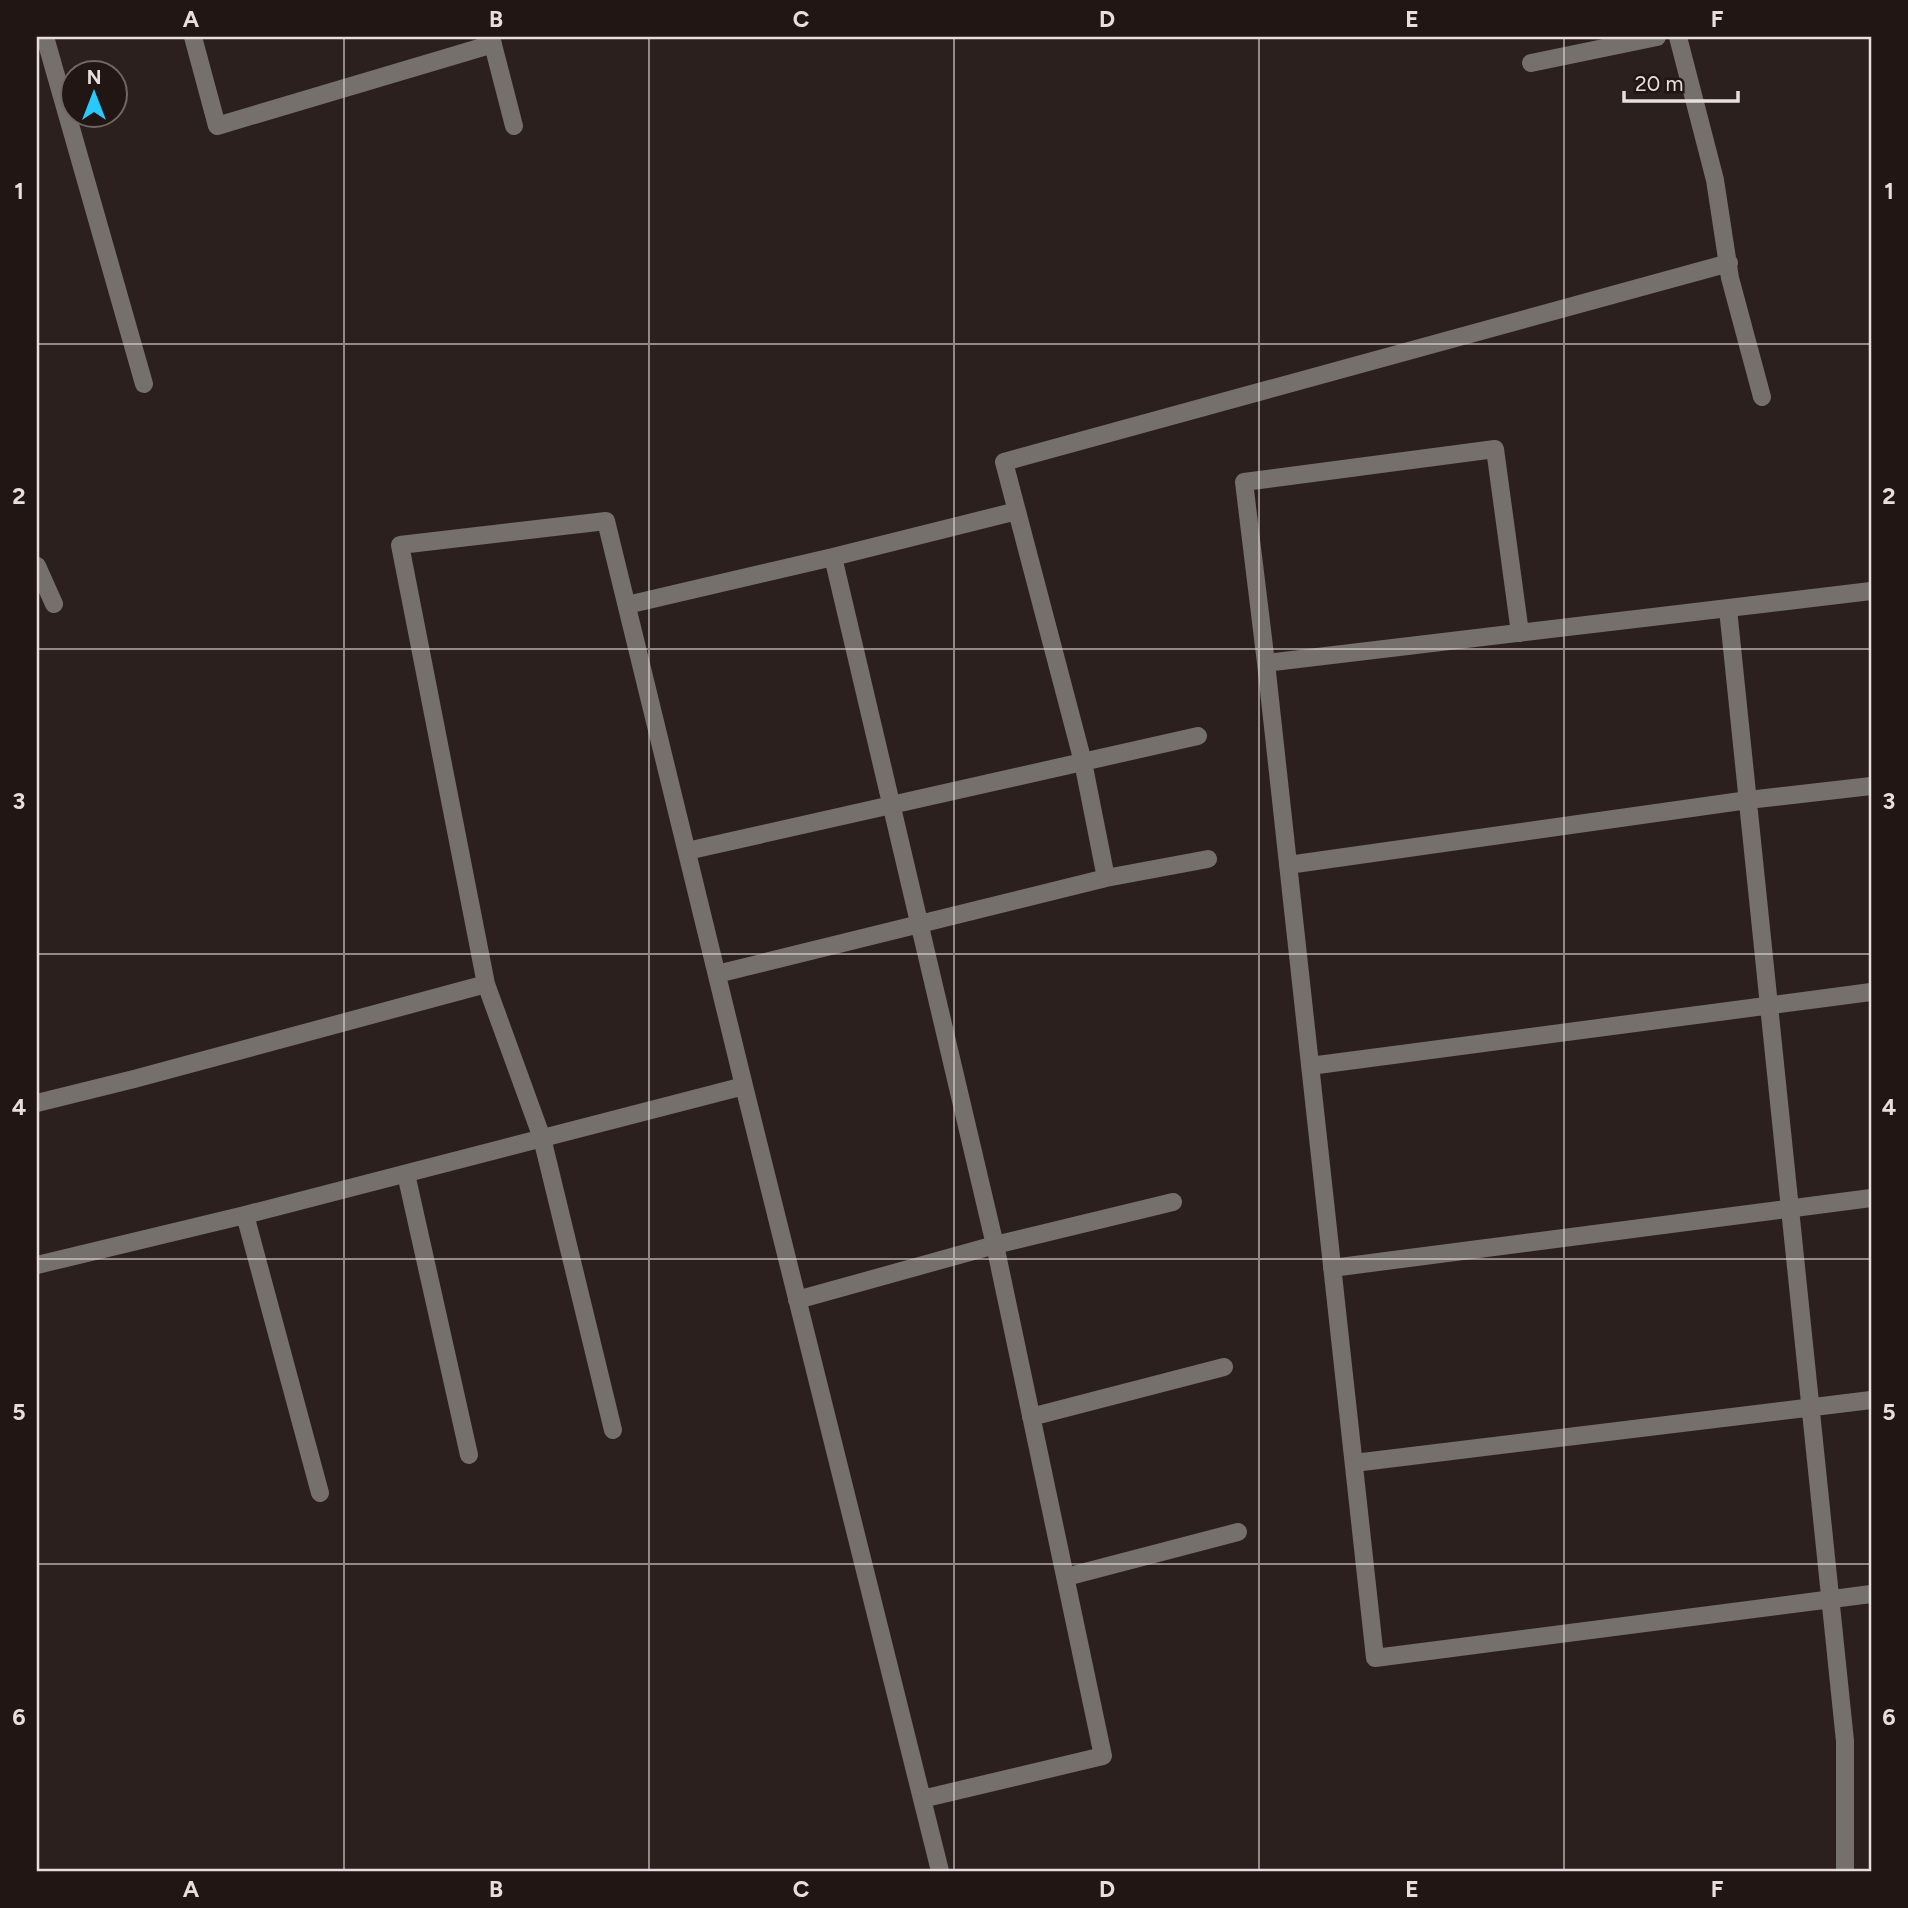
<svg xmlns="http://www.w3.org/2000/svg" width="1908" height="1908" font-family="Figtree,sans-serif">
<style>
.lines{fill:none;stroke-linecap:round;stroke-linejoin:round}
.minor{stroke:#75706c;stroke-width:18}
.grid{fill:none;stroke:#e7dedd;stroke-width:2;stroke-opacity:0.55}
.neatline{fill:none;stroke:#e7dedd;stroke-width:2.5}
.grid-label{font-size:23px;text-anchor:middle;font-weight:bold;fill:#e7dedd}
</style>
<rect width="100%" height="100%" fill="#2c201e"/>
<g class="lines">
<!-- minor -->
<path class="minor" d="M45,37L144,384
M193,37L217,126L493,44
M491,37L514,126
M1678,37L1715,180L1730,278L1762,397
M1531,63L1657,37
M833,557L1017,511
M37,566L54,604
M1871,591L1266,663L1375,1658L1871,1594
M627,605L833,557L995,1245L1173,1202
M1728,609L1845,1741V1871
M1266,663L1244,482L1495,449L1520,633
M687,851L1198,736
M1288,865L1748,800L1871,786
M1106,878L1083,762L1004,462L1729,263
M717,974L1106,878L1208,859
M1310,1066L1871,992
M37,1103L134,1079L486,984
M406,1174L469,1455
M245,1215L320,1493
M37,1265L245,1215L744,1086L940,1871
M1332,1268L1871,1198
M797,1300L995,1245L1103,1756L922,1799
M1031,1417L1224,1367
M613,1430L542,1138L486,984L400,545L606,521L744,1086
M1354,1463L1871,1400
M1066,1577L1238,1532"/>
</g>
<!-- grid -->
<path class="grid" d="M344,37V1871M649,37V1871M954,37V1871M1259,37V1871M1564,37V1871M37,344H1871M37,649H1871M37,954H1871M37,1259H1871M37,1564H1871"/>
<!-- border -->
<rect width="1908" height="1908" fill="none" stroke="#221615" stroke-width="77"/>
<!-- north arrow -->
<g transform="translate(94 94)"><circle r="33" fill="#221615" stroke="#716665" stroke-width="2"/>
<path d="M0-5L12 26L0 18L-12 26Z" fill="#29c8ff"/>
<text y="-10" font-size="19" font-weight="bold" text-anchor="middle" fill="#e7dedd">N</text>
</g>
<!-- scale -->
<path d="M1624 91v10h114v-10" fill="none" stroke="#e7dedd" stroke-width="3.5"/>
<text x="1635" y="91" font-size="21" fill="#e7dedd" stroke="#221615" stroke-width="5" paint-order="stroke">20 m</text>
<rect x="38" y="38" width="1832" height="1832" class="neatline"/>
<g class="grid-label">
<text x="191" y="27">A</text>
<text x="496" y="27">B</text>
<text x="801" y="27">C</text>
<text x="1107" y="27">D</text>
<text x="1412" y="27">E</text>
<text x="1717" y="27">F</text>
<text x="19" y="199">1</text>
<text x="1889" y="199">1</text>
<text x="19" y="504">2</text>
<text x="1889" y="504">2</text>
<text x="19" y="809">3</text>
<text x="1889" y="809">3</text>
<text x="19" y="1115">4</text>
<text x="1889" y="1115">4</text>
<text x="19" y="1420">5</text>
<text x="1889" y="1420">5</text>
<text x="19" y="1725">6</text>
<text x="1889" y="1725">6</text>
<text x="191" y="1897">A</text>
<text x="496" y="1897">B</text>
<text x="801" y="1897">C</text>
<text x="1107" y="1897">D</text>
<text x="1412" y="1897">E</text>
<text x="1717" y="1897">F</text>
</g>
</svg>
